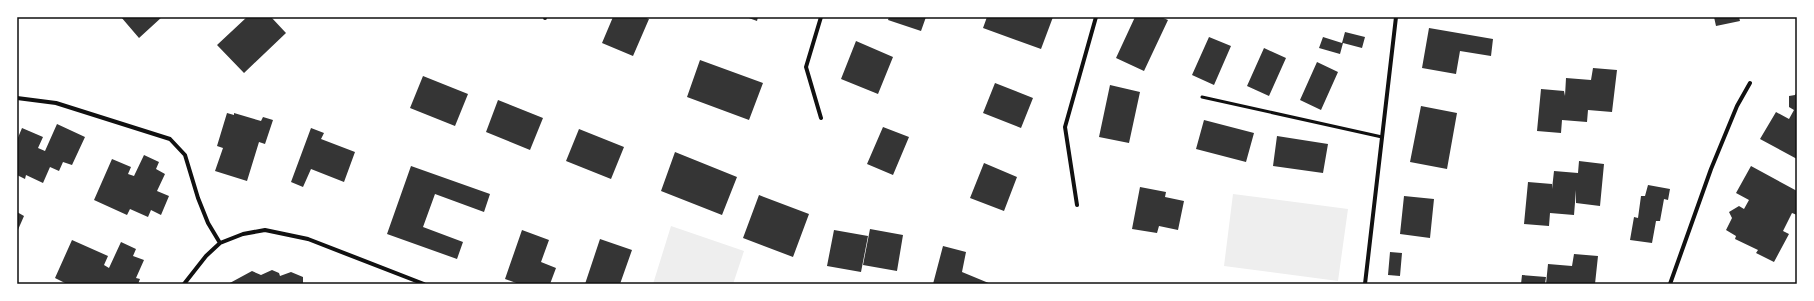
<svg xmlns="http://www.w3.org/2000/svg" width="1814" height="301" font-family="'Fira Sans Condensed',sans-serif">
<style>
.green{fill:#eee}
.building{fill:#353535}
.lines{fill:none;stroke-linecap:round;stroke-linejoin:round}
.service{stroke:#111;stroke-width:3}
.minor{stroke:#111;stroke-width:4}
.neatline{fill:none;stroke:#111;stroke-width:1.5}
</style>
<rect width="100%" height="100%" fill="#fff"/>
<!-- green -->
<path class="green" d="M1233,194L1348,209L1338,281L1224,266Z
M671,226L744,251L733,284H653Z"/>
<!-- building -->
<path class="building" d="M121,17H162L139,38Z
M247,17H271L286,33L244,73L217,45Z
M613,17H644L649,19L633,56L602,43Z
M746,17H758L757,21Z
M889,17H926L921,31L888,20Z
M987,17H1053L1041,49L983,28Z
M1135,17H1161L1168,20L1144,71L1116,58Z
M1714,17H1739L1740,21L1716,26Z
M1429,28L1493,39L1491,56L1460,51L1456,74L1422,68Z
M1345,32L1365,37L1362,48L1343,43L1340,54L1319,48L1323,37L1342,43Z
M1209,37L1231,46L1214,85L1192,75Z
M856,41L893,57L878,94L841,79Z
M1264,48L1286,58L1269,96L1247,86Z
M700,60L763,83L749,120L687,97Z
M1317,62L1338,72L1321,110L1300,100Z
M1593,68L1617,70L1612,112L1588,110L1587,122L1562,120L1561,133L1537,131L1541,89L1564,91L1565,96L1566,78L1591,80Z
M423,76L468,94L455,126L410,108Z
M995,83L1033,98L1021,128L983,113Z
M1110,85L1140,92L1129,143L1099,137Z
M1797,92V159L1760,139L1776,112L1789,119L1794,110L1789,107V96L1795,95Z
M498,100L543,118L530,150L486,132Z
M1421,106L1457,113L1447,169L1410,162Z
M227,113L234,115V113L261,121L263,117L273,120L265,144L259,142L247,181L215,171L223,148L217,146Z
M1204,120L1254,133L1246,162L1196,149Z
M57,124L85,137L72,165L63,162L59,171L50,167L43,183L26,175L25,179L17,175V140L22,128L43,137L38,148L45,151Z
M883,127L909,137L893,175L867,164Z
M311,128L324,133L321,139L355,152L344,182L311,169L303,187L291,182Z
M579,129L624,147L611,179L566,161Z
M1277,136L1328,144L1323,173L1273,166Z
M675,152L737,177L722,215L661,191Z
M144,155L159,162L156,169L165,174L157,191L169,196L161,215L151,210L148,217L130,209L127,215L94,200L112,159L131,167L128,174L134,176Z
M1579,161L1604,164L1600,206L1576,203V190L1574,215L1550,213L1549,226L1524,224L1528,182L1552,184V189L1554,171L1578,173Z
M984,163L1017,177L1004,211L970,198Z
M411,166L490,194L484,212L435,194L423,227L463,242L457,259L387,234Z
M1751,166L1797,191V215L1792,213L1783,231L1789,234L1774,262L1756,253L1758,250L1735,239L1736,236L1726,230L1732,218L1729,212L1739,206L1744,209L1749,200L1736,193Z
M1648,185L1670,189L1668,200L1664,199L1660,221H1656L1652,243L1630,240L1634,217L1638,218L1641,196H1645Z
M1140,187L1166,192L1165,197L1184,201L1178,230L1159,226L1157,233L1132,229Z
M759,195L809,214L793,257L743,238Z
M1404,196L1434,199L1430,238L1400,234Z
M17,212L24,216L17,232Z
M870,229L903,235L897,271L863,265Z
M522,230L549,240L541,262L556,268L550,284H519L505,279Z
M834,230L868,236L861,272L827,266Z
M600,239L632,250L620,284H585Z
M72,240L108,256L104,265L109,268L121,242L136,249L133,256L144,260L136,278L140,279L138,284H67L55,278Z
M943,246L966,252L962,272L991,284H933Z
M1390,252L1402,253L1400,276L1388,275Z
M1574,254L1598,256L1595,284H1546L1548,264L1572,266Z
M272,270L279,273L280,276L291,272L303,277V283L228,284L252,271L261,275Z
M1522,275L1546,277L1545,284H1521Z"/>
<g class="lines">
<!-- service -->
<path class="service" d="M1202,97L1382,137"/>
<!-- minor -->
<path class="minor" d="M821,17L806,67L821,118
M545,18V17
M17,98L56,103L170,139L185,155L198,198L208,223L220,243L243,234L265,230L308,239L424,284
M1077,205L1065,127L1096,17
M184,284L206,256L220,243
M1365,284L1396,17
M1670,284L1711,169L1737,106L1750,83"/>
</g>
<!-- border -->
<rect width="1814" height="301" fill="none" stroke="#ffffff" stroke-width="36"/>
<rect x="18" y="18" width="1778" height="265" class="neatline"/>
</svg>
